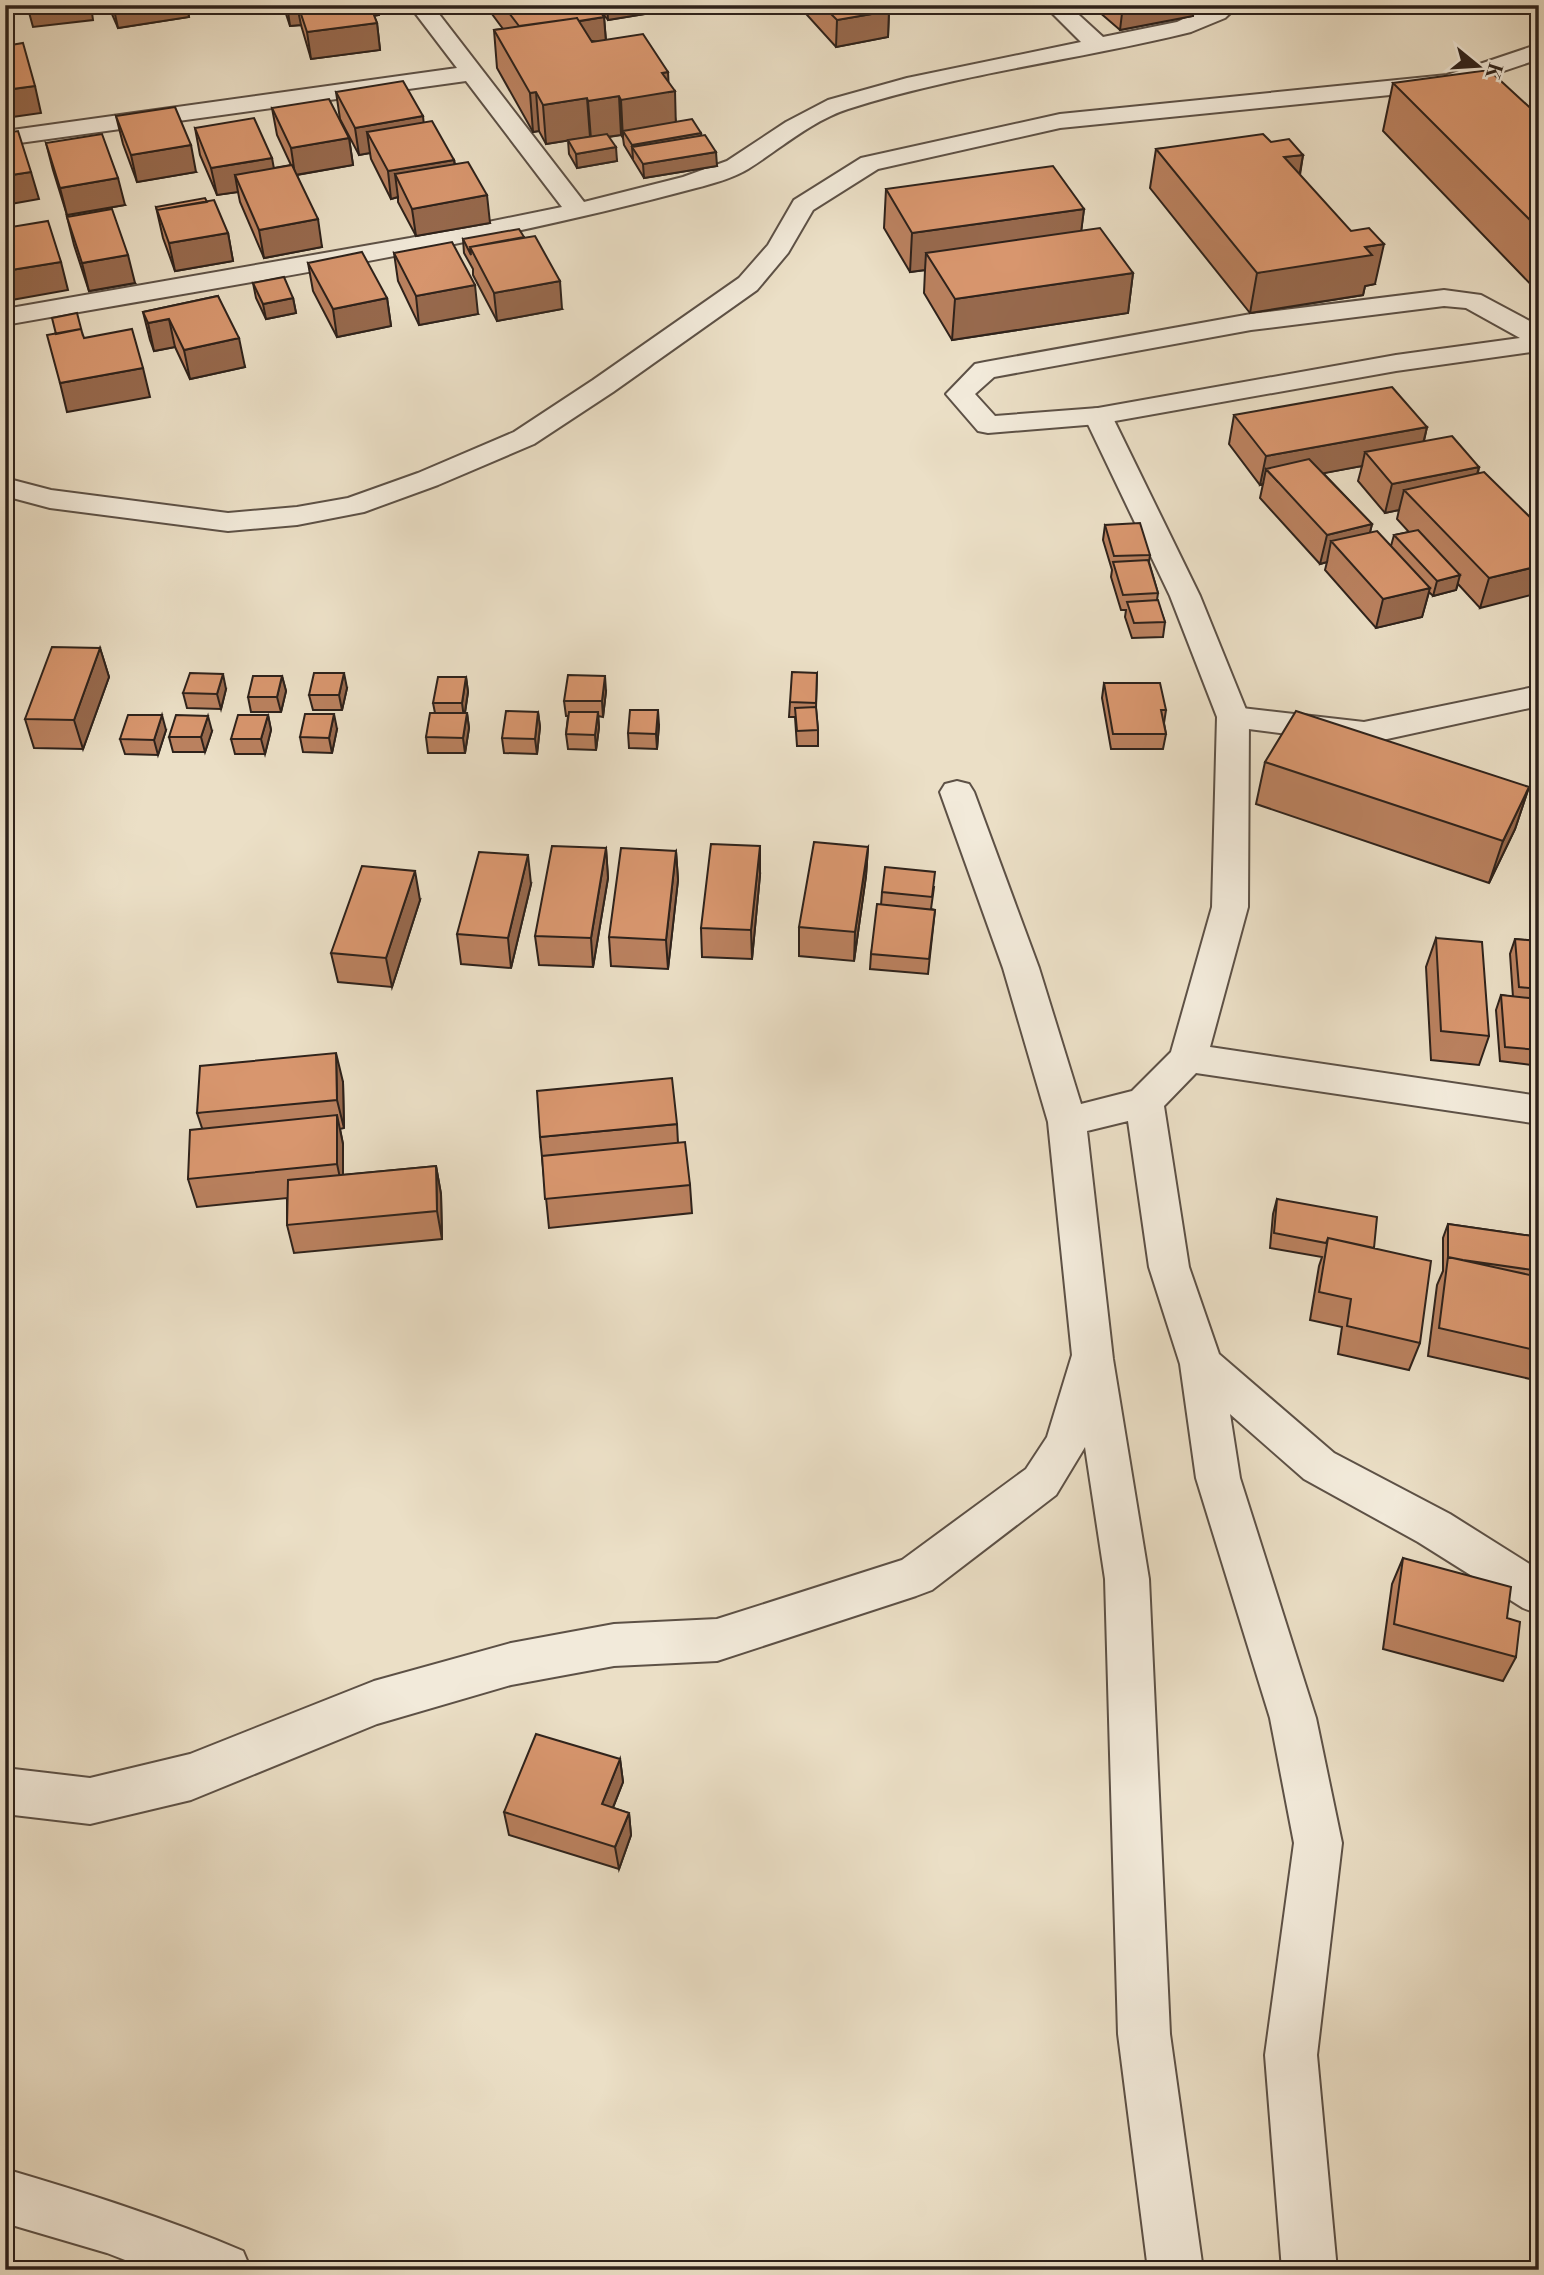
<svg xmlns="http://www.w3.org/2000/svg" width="1544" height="2275" font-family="'Libre Bodoni',serif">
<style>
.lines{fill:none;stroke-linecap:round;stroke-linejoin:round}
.service-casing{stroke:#5d5146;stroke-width:4}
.minor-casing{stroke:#5d5146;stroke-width:4}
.service{fill:#f2eada;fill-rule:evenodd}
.minor{fill:#f2eada;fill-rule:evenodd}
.wall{fill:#ba815f;stroke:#2e221b;stroke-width:2;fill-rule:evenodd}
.shaded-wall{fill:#97694d;stroke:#2e221b;stroke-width:2}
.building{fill:#d8966e;stroke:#2e221b;stroke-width:2}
</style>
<rect width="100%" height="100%" fill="#ebdfc6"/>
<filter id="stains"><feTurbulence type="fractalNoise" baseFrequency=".00286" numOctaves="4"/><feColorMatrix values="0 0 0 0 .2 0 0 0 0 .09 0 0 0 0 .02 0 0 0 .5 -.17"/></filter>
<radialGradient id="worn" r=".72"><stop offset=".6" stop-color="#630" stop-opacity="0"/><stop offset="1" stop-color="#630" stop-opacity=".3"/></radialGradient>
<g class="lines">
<defs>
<path id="service" d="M1098,408L1108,410L1112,416L1200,596L1249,717L1248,907L1210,1047L1539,1096V1124L1196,1073L1164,1106L1189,1267L1219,1354L1334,1453L1450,1514L1539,1570V1614L1523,1608L1418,1542L1304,1479L1230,1414L1240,1478L1316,1718L1342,1843L1317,2055L1337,2270H1282L1265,2055L1294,1843L1270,1718L1196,1478L1180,1364L1149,1267L1128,1121L1087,1131L1113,1359L1149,1579L1170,2034L1203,2270H1148L1118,2034L1105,1579L1085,1447L1056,1495L932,1590L916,1596L717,1661L614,1666L511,1685L377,1724L191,1800L90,1824L5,1814V1768L90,1778L190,1754L374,1681L511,1643L614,1624L717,1619L902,1560L1026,1469L1047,1437L1072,1355L1048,1122L1003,968L940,792L945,784L957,781L969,784L974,792L1039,968L1081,1104L1132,1091L1171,1052L1212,907L1217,717L1170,596L1084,416L1088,410Z
M5,2169C86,2193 166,2218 243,2251L251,2270H151L107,2253L5,2223Z"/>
<path id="minor" d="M409,5H432L584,202L683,177L727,161L786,122L828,100L907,78L1081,42L1044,5H1068L1103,37L1177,22L1213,5H1239L1225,18L1191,32C1078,60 960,73 848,109C811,121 780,149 748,169C733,178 712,184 696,188C469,249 236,284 5,325V309L410,238L562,207L466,81L5,145V131L457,68Z
M1539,44V59L1450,89L1060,128L878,169L813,210L788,253L757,290L613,392L534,444L438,485L364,512L297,525L228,531L50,508L5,496V478L51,490L228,513L297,507L348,498L418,473L514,432L593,380L739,278L768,245L794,200L861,158L1060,114L1447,75Z
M1444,290L1481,295L1539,326V351L1396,371L1098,424L988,433L978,431L946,394L975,364L985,362L1251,314ZM1444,306L1466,308L1520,338L1396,355L1098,408L995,416L975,394L994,377L1251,330Z
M1539,686V706L1364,744L1233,727L1222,724L1217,717L1222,710L1233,707L1364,722Z"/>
</defs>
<!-- service casing -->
<use href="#service" class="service-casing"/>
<!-- minor casing -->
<use href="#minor" class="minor-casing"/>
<!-- service -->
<use href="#service" class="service"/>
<!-- minor -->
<use href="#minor" class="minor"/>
</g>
<!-- wall -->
<path class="wall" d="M108,5H187L189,17L118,28Z
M283,5H378L379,15L374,16L377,23L380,50L311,59L301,25L290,26Z
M489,5H595L604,17L606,40L668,72V82L676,122L701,133V135L717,166L644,178L624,145L623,138L621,135L609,137L617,161L577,168L569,154L568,140L590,137L546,144L539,131L533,132L497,68L494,30L503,29L489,10Z
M596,5H676V9L608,20Z
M798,5H884L889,11L888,37L836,47Z
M1091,5H1194L1193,16L1120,30Z
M1393,83L1534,112L1539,95V293L1383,131Z
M336,92L423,122L454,160L455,164L490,223L416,236L398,202V197L391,199L371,159L370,153L359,155L340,119Z
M272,108L349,138L353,165L297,175L322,247L264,258L240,202L238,192L217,195L200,155L195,128L274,168L291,165L277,135Z
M116,116L196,172L137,182L123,144Z
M1271,142L1303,155L1300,175L1375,284L1365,286L1363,295L1250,313L1150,188L1156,149Z
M46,143L125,205L67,215L53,170Z
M886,189L1084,209L1081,231L1133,273L1128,313L952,340L924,293L925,270L910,272L884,228Z
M156,207L228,233L233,261L175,271L163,238Z
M67,217L135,283L89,291L74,245Z
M463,239L562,309L497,321L473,275V269L464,253Z
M394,253L478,314L419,325L398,281Z
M308,263L387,298L391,326L337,337L313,291Z
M253,283L293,298L296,313L266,319L256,298Z
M218,296L245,367L190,379L175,347L154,351L150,340L143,312Z
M1234,415L1427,427L1424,441L1479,467L1478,473L1539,526L1480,608L1458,584L1456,590L1433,596L1429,592L1422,617L1376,628L1325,570L1327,562L1320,564L1260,498L1263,484L1260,485L1229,444ZM1362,466L1358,481L1385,513L1399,510L1397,519L1409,532L1394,535L1391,546L1370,532L1372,524L1323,473Z
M1105,525L1150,555L1149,562L1158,593L1157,600L1165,622L1163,637L1132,638L1125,617L1126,610H1121L1111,577L1112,570L1103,540Z
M100,648L109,677L83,749L34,748L25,719Z
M817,673L816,708L818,730V746H797L795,717H789L790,702Z
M282,676L286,691L281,712H251L248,697Z
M466,677L468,692L465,713H467L469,728L465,753H428L426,737L435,713L433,703Z
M1104,683L1166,710L1164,723L1166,734L1163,749H1111L1102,698Z
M347,688L342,710H313L309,695Z
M226,689L221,709L187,708L183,693Z
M606,691L603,717L598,716L599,727L596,750L568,749L566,734L568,716H566L564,701Z
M538,712L540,727L537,754L504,753L502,738Z
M268,715L271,730L265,754H235L231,739Z
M659,725L657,749L629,748L628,733Z
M337,729L332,753L303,752L300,737Z
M166,730L158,755L125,754L120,739Z
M212,731L205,752H173L169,737Z
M1265,762L1529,787L1515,829L1489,883L1256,804Z
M868,847L866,876L854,961L799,956V927Z
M606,848L608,878L593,967L539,965L535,936Z
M676,851L678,880L668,969L611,966L609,937Z
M760,875L752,959L702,957L701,928Z
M531,884L511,968L461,964L457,934Z
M934,887L931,909L935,910L928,974L870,969L871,954L881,905L882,892Z
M420,900L392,987L338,982L331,953Z
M1436,938L1489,1036L1479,1065L1431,1060L1426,967Z
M1515,939L1539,941V1066L1500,1061L1496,1010L1501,995L1513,997L1510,954Z
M343,1082L344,1128L340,1129L343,1144V1175L436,1166L441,1194L442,1239L294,1253L287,1225V1198L197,1207L188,1179L202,1128L197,1113Z
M677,1124L678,1143L690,1185L692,1213L549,1228L540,1137Z
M1277,1199L1374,1248L1420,1343L1409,1370L1338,1354L1342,1327L1310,1320L1319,1266L1322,1257L1270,1248L1273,1214Z
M1448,1224L1539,1237V1381L1428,1356L1437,1285L1443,1271V1238Z
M1403,1558L1507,1618L1516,1657L1503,1681L1383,1649L1392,1584Z
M620,1759L623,1782L613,1808L629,1813L631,1835L619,1869L509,1835L504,1812Z"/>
<!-- shaded-wall -->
<path class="shaded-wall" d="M27,5H91L93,20L33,27Z
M113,5H187L189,17L118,28Z
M287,5H297L301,25L290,26Z
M298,5H378L379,15L305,24Z
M607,5H676V9L608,20Z
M1123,5H1194L1193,16L1120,30Z
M889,11L888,37L836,47L837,20Z
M604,17L606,43L523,31Z
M377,23L380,50L311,59L307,32Z
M668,72L669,92L675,91L676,130L623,131V139L621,100L662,73Z
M35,86L41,113L5,118V90Z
M536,92L539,131L533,132L530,93Z
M619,96L621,135L591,139L588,101Z
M587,98L590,137L546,144L543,105Z
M423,116L426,144L367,132L370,153L359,155L355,128Z
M701,133L702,147H632L633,159L632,145Z
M349,138L353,165L295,175L291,148Z
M191,145L196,172L137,182L131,155Z
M616,147L617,161L577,168L576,154Z
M716,152L717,166L644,178L643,164Z
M1303,155L1296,194L1284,157Z
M272,158L277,185L235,175L238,192L217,195L211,168Z
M454,160L457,187L395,174L398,197L391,199L388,171Z
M31,172L39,199L5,205V176Z
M118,178L125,205L67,215L60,188Z
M487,195L490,223L416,236L412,209Z
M1084,209L1079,249L926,253L925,270L910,272L912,233Z
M318,219L322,247L264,258L259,230Z
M228,233L233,261L175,271L169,243Z
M1384,244L1375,284L1365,286L1363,295L1250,313L1257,273L1365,247Z
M128,255L135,283L89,291L82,263Z
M61,262L68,290L6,301L5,271Z
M1133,273L1128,313L952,340L955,299Z
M560,281L562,309L497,321L494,293Z
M475,285L478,314L419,325L416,296Z
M293,298L296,313L266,319L263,304Z
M387,298L391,326L337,337L333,309Z
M169,319L175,347L154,351L148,323Z
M239,338L245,367L190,379L184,350Z
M143,368L150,397L67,412L60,383Z
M1427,427L1420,456L1365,452L1362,466L1278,482L1266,469L1263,484L1260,485L1266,456Z
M1479,467L1471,496L1404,490L1399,510L1385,513L1392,484Z
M1372,524L1365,553L1331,541L1327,562L1320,564L1327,535Z
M1539,566V593L1480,608L1489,578Z
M1460,575L1456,590L1433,596L1437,581Z
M1430,588L1422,617L1376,628L1383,599Z
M100,648L109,677L83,749L74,720Z
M344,673L347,688L342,710L339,695Z
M223,674L226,689L221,709L217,694Z
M282,676L286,691L281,712L277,697Z
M605,676L606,691L603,717L602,701Z
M466,677L468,692L464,718L462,703Z
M658,710L659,725L657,749L656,734Z
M538,712L540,727L537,754L535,739Z
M598,712L599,727L596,750L595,735Z
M467,713L469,728L465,753L463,738Z
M334,714L337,729L332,753L329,738Z
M162,715L166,730L158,755L154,740Z
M268,715L271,730L265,754L261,739Z
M208,716L212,731L205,752L201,737Z
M1529,787L1515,829L1489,883L1503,841Z
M760,846V875L752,959L751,930Z
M868,847L866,876L854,961L855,932Z
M606,848L608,878L593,967L591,938Z
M676,851L678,880L668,969L666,940Z
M528,855L531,884L511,968L508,938Z
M415,871L420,900L392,987L386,958Z
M336,1053L343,1082L344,1128L337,1100Z
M337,1115L343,1144V1192L337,1164Z
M436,1166L441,1194L442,1239L437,1211Z
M620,1759L623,1782L605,1827L602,1804Z
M629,1813L631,1835L619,1869L615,1847Z"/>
<!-- building -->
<path class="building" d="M298,5H370L377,23L307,32Z
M503,5H595L604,17L579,21L577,18L519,26Z
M822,5H884L889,11L837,20Z
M577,18L592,42L643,34L668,72L662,73L675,91L621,100L619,96L588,101L587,98L543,105L536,92L530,93L494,30Z
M23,43L35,86L5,90V46Z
M1489,70L1539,116V229L1393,83Z
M403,81L423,116L355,128L336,92Z
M329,99L349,138L291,148L272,108Z
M175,107L191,145L131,155L116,116Z
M254,118L272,158L211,168L195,128Z
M692,119L701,133L632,145L623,131Z
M432,121L454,160L388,171L367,132Z
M18,131L31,172L5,176V133Z
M102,134L118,178L60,188L46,143Z
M607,134L616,147L576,154L568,140Z
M1263,134L1271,142L1289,139L1303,155L1284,157L1351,231L1369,228L1384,244L1365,247L1372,255L1257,273L1156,149Z
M705,135L716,152L643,164L632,147Z
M468,162L487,195L412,209L395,174Z
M292,165L318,219L259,230L235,175Z
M1053,166L1084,209L912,233L886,189Z
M205,198L207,202L157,210L156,207Z
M214,200L228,233L169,243L157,210Z
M112,209L128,255L82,263L67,217Z
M48,221L61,262L5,271V228Z
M1100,228L1133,273L955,299L926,253Z
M519,229L524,237L470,247L471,255L463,239Z
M535,236L560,281L494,293L470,247Z
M452,242L475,285L416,296L394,253Z
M362,252L387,298L333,309L308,263Z
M284,277L293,298L263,304L253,283Z
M218,296L239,338L184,350L169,319L148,323L143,312Z
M77,313L83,336L81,329L56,334L52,318Z
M81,329L84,338L132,329L143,368L60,383L47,335Z
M1392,387L1427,427L1266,456L1234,415Z
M1452,436L1479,467L1392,484L1365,452Z
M1309,459L1372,524L1327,535L1266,469Z
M1484,472L1539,526V566L1489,578L1404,490Z
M1140,523L1150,555L1114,556L1105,525Z
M1418,530L1460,575L1437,581L1394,535Z
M1377,531L1430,588L1383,599L1331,541Z
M1148,560L1158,593L1123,595L1113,562Z
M1158,600L1165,622L1134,623L1127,602Z
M52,647L100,648L74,720L25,719Z
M792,672L817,673L816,703L790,702Z
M190,673L223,674L217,694L183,693Z
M314,673H344L339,695H309Z
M568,675L605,676L602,701H564Z
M253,676H282L277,697H248Z
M438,677H466L462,703H433Z
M1104,683H1160L1166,710H1161L1166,734H1113Z
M816,707L818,730L797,731L795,708Z
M630,710H658L656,734L628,733Z
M506,711L538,712L535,739L502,738Z
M1296,711L1529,787L1503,841L1265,762Z
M569,712H598L595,735L566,734Z
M430,713H467L463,738L426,737Z
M305,714H334L329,738L300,737Z
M128,715H162L154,740L120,739Z
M176,715L208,716L201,737H169Z
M238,715H268L261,739H231Z
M814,842L868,847L855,932L799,927Z
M711,844L760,846L751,930L701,928Z
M552,846L606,848L591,938L535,936Z
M621,848L676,851L666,940L609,937Z
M479,852L528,855L508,938L457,934Z
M362,866L415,871L386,958L331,953Z
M885,867L935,872L932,897L882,892Z
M877,904L935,910L929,959L871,954Z
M1436,938L1482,942L1489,1036L1441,1031Z
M1515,939L1539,941V989L1519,987Z
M1501,995L1539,999V1050L1505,1047Z
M336,1053L337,1100L197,1113L200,1066Z
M672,1078L677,1124L540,1137L537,1091Z
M337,1115V1164L188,1179L190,1130Z
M685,1142L690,1185L545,1199L542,1156Z
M436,1166L437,1211L287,1225L288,1180Z
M1277,1199L1377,1217L1374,1248L1328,1238L1326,1243L1274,1233Z
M1448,1224L1539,1237V1271L1463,1260L1448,1257Z
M1328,1238L1431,1261L1420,1343L1347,1326L1351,1299L1319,1292Z
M1448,1257L1539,1277V1351L1439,1328Z
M1403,1558L1511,1587L1507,1618L1520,1622L1516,1657L1394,1624Z
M536,1734L620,1759L602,1804L629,1813L615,1847L504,1812Z"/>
<!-- margin -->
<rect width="1544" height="2275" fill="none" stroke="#ebdfc6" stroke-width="28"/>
<rect x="7" y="7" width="1530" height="2261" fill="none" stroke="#2e221b" stroke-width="3.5"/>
<rect x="14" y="14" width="1516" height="2247" fill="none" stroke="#2e221b" stroke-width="2"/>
<!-- north arrow -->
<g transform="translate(1478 66) rotate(108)" stroke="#f2eada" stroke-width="5" paint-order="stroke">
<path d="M0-5L12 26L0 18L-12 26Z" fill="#2e221b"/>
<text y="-10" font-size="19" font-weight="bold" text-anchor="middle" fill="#2e221b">K</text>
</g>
<rect width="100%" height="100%" filter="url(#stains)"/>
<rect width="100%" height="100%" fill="url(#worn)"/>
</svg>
